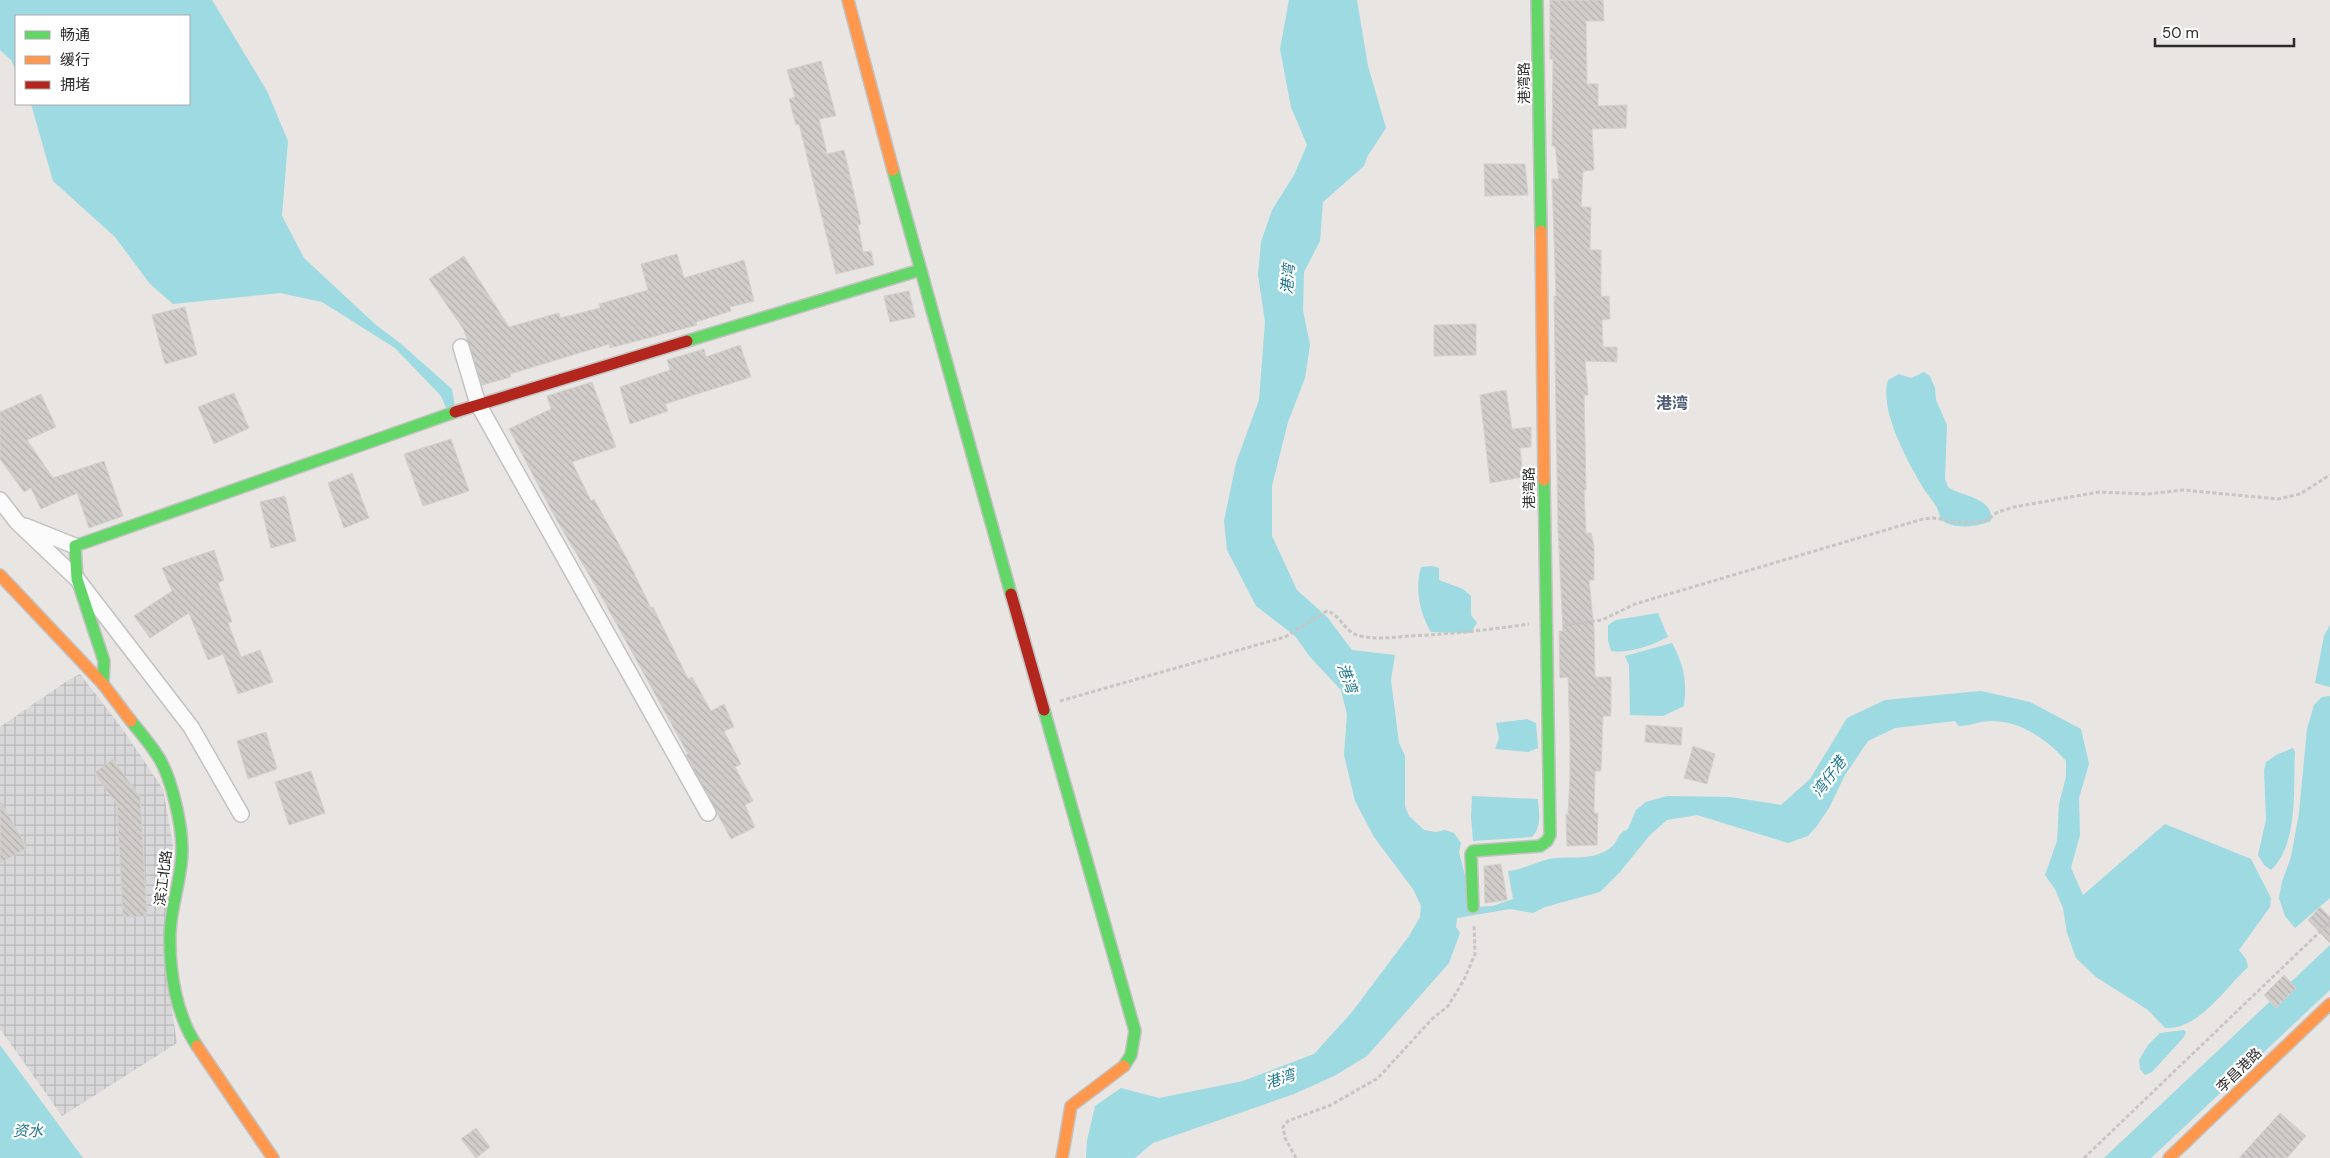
<svg xmlns="http://www.w3.org/2000/svg" width="2330" height="1158" font-family="'DM Sans','Noto Sans SC',sans-serif">
<style>
.industrial{fill:url(#industrial-grid)}
.water{fill:#9edae1}
.building{fill:url(#building-back-hatch);stroke:#d3d1ce}
.lines{fill:none;stroke-linecap:round;stroke-linejoin:round}
.street-casing{stroke:#c3c2c2;stroke-width:18}
.fast-casing{stroke:#c3c2c2;stroke-width:14}
.slow-casing{stroke:#c3c2c2;stroke-width:14}
.jam-casing{stroke:#c3c2c2;stroke-width:14}
.path{stroke:#c6c6c6;stroke-width:3;stroke-dasharray:4 2.5;stroke-linecap:butt}
.street{stroke:#fcfbfb;stroke-width:15}
.fast{stroke:#63d668;stroke-width:11}
.slow{stroke:#ff974d;stroke-width:11}
.jam{stroke:#b3261e;stroke-width:11}
.labels{text-anchor:middle;stroke-width:4.5;stroke-linejoin:round;paint-order:stroke}
.street-label{font-size:14px;fill:#2b2b2b;stroke:#fff}
.water-label{font-size:15px;font-style:italic;fill:#1d778d;stroke:#fff}
.quarter-label{font-size:16px;font-weight:bold;fill:#505d77;stroke:#fff}
</style>
<defs>
<pattern id="industrial-grid" width="8" height="8" patternUnits="userSpaceOnUse" patternTransform="scale(1.25)"><rect width="8" height="8" fill="#d8d7d9"/><path d="M0 4h8M4 0v8" fill="none" stroke="#bab9ba"/></pattern>
<pattern id="building-back-hatch" width="6" height="6" patternUnits="userSpaceOnUse" patternTransform="scale(1.25)"><rect width="6" height="6" fill="#d0cdcb"/><path d="M-1 5l2 2M0 0l6 6M5-1l2 2" fill="none" stroke="#b3b0ae"/></pattern>
</defs>
<rect width="100%" height="100%" fill="#e8e5e2"/>
<!-- industrial -->
<path class="industrial" d="M80,674L121,727L163,789L173,845L163,953L177,1043L62,1116L0,1029V727L67,681Z"/>
<!-- water -->
<path class="water" d="M0,0H212L267,91L288,141L282,216L304,258L376,325L400,343L452,389L455,407L446,408L441,396L395,348L322,302L280,293L173,304L150,284L115,237L53,181L31,104H189V16H16V70L11,60L0,50Z
M1289,0H1357L1368,66L1386,128L1367,157L1364,166L1323,202L1320,241L1304,272L1303,310L1310,345L1305,378L1288,422L1272,486V536L1297,590L1327,617L1352,650L1395,655L1391,680L1399,743L1405,756V806L1409,816L1424,830L1436,832L1445,830L1454,833L1461,843L1459,852L1473,907L1493,906L1513,899L1508,871C1523,870 1535,862 1549,859C1570,855 1592,862 1610,848C1619,842 1616,834 1628,829L1636,810L1646,802L1667,796L1730,797L1781,805L1810,779L1847,718L1885,700L1981,691L2030,702L2081,729L2089,764L2079,798L2080,835L2071,868L2083,895L2165,824L2251,859L2271,898L2270,907L2239,950L2246,959L2248,967C2225,988 2199,1030 2165,1028L2148,1010L2096,977L2076,958L2067,933L2063,908L2055,889L2045,875L2057,841L2059,804L2066,777V761C2048,740 2020,720 1990,721C1980,721 1970,726 1959,726L1955,721L1895,728L1868,741L1845,775L1829,808L1816,827L1808,836L1788,843L1697,815L1667,820L1650,835L1620,872L1600,892L1545,907L1533,913L1510,909L1457,918L1456,927L1460,933L1449,963L1367,1056L1334,1076L1294,1094L1153,1143L1135,1158H1086L1087,1141L1095,1106L1121,1088L1159,1098L1243,1081L1314,1054L1352,1012L1409,936L1420,917L1421,906L1413,889L1374,837L1355,801L1344,755L1347,715L1341,690L1310,657L1295,636L1256,606L1227,550L1224,521L1236,463L1259,400L1265,322L1258,275L1261,242L1272,210L1294,175L1307,145L1291,107L1280,49Z
M1924,372L1930,376L1935,388L1936,400L1947,425L1945,479L1948,487C1962,497 1994,497 1991,521C1977,527 1953,530 1940,519C1939,505 1929,498 1922,486C1907,460 1879,410 1888,380L1899,374L1911,378Z
M1432,566L1439,568V580L1463,589L1471,596V615L1477,623L1470,633L1431,632C1419,612 1415,589 1421,567Z
M1658,613L1668,637C1652,645 1629,654 1611,651L1608,640V625L1616,620Z
M2330,625V687L2315,683L2324,636Z
M1672,643C1684,666 1687,680 1684,706L1663,716L1630,715L1629,665L1625,656Z
M2330,696V898L2295,928L2285,916L2279,898L2282,882L2291,857L2299,813L2307,729L2314,705L2322,697Z
M1527,719L1536,723L1538,748L1528,752L1495,749L1499,738L1496,723Z
M2293,748L2295,752C2293,787 2299,844 2271,870L2264,865L2258,855L2266,820L2264,770L2266,762L2278,754Z
M1472,796L1538,799C1539,813 1542,826 1532,837L1473,841L1471,816Z
M2330,945V990L2151,1158H2104Z
M2184,1030L2186,1033L2183,1038L2152,1072L2145,1075L2140,1069L2139,1060L2148,1045L2160,1033Z
M0,1045L83,1158H0Z"/>
<!-- building -->
<path class="building" d="M1550,0H1603L1604,21H1586L1587,84H1598V106L1627,105L1626,128L1592,129L1594,170L1583,171L1581,207H1591L1590,250H1601V297L1609,296L1610,319L1602,320L1603,347H1617V362L1585,361L1588,395H1584L1586,490H1584L1586,533H1591L1594,546V580H1589L1594,629L1595,677H1611V716H1603L1601,771H1595L1594,813H1598L1597,845L1567,846L1566,814H1568L1570,777V739L1568,677L1560,678L1559,631H1563L1558,529L1554,296H1556L1552,179H1559L1555,146H1552L1553,59H1550Z
M821,61L836,116L819,119L827,154L844,150L861,224L858,225L863,252L871,251L874,265L836,274L799,124L796,125L789,99L795,97L787,70Z
M1484,164H1525L1528,195L1485,196Z
M677,254L684,278L744,260L754,301L730,307L731,311L696,322L697,325L610,348L609,344L510,374L511,377L482,385L464,330L429,279L464,256L509,327L559,313L560,318L600,308L599,304L648,290L641,264Z
M909,291L915,317L890,322L884,296Z
M185,307L197,355L165,364L152,315Z
M1476,324V355L1434,356V325Z
M740,345L751,377L665,404L668,411L630,424L620,387L670,370L667,360L704,349L706,357Z
M592,382L616,447L572,462L591,501L594,499L626,557L651,608L653,607L688,679L692,677L711,711L724,704L734,727L724,731L741,764L735,767L753,801L745,805L755,827L731,839L686,755L688,754L594,583L556,519L509,429L551,409L547,396Z
M1506,390L1512,429L1531,427V447L1520,448L1523,477L1490,483L1480,395Z
M234,393L249,428L214,444L198,407Z
M41,394L56,427L27,440L53,478L104,461L123,516L89,528L77,493L41,509L31,488L24,492L0,459V412Z
M451,439L469,491L423,506L404,454Z
M352,473L369,518L344,528L328,483Z
M285,496L296,541L271,548L260,502Z
M214,550L224,580L218,583L232,622L228,623L241,657L260,650L273,682L238,694L223,654L208,660L189,613L150,638L134,616L172,591L162,568Z
M1646,725L1682,728L1681,745L1645,742Z
M266,732L277,769L248,779L237,741Z
M1693,746L1715,754L1707,784L1684,778Z
M113,759L140,797L147,916L123,917L117,804L94,773Z
M311,771L325,813L289,825L275,782Z
M0,801L27,848L0,863Z
M1501,864L1507,900L1485,903L1484,866Z
M2320,907L2330,917V943L2308,920Z
M2284,975L2296,988L2276,1008L2264,995Z
M2280,1113L2306,1136L2287,1158H2239Z
M476,1128L490,1147L476,1158L461,1139Z"/>
<g class="lines">
<defs>
<path id="street" d="M461,347L478,404L708,813
M0,500L17,522L77,579L191,727L241,814
M25,526L75,546"/>
<path id="fast" d="M1537,0L1541,231
M893,170L1011,594
M687,341L920,270
M103,684L104,661L77,579L75,546L455,412
M1044,710L1135,1031L1131,1055L1124,1066
M131,721C141,733 151,745 159,758C172,779 182,825 182,850C182,878 171,905 170,933C169,971 176,1015 197,1046
M1473,907L1471,854L1473,851L1540,846L1547,841L1550,835L1544,480"/>
<path id="slow" d="M848,0L893,170
M1541,231L1544,480
M0,575L103,684L131,721
M197,1046L273,1158
M1062,1158L1071,1106L1124,1066
M2169,1158L2330,1004"/>
<path id="jam" d="M455,412L687,341
M1011,594L1044,710"/>
</defs>
<!-- street casing -->
<use href="#street" class="street-casing"/>
<!-- fast casing -->
<use href="#fast" class="fast-casing"/>
<!-- slow casing -->
<use href="#slow" class="slow-casing"/>
<!-- jam casing -->
<use href="#jam" class="jam-casing"/>
<!-- path -->
<path class="path" d="M1565,625L1602,620L1635,604L1923,519L1933,518L1966,523L1985,521L1998,512L2014,507L2099,492L2148,494L2183,490L2278,499L2300,494L2330,475
M1060,701L1285,637L1327,611C1341,615 1345,633 1360,636C1378,640 1393,637 1410,636C1452,634 1488,630 1529,624
M1296,1158L1285,1138L1283,1127L1288,1121L1331,1105L1378,1078L1432,1019L1448,1006L1464,980L1475,954L1474,925
M2084,1158L2330,922"/>
<!-- street -->
<use href="#street" class="street"/>
<!-- fast -->
<use href="#fast" class="fast"/>
<!-- slow -->
<use href="#slow" class="slow"/>
<!-- jam -->
<use href="#jam" class="jam"/>
</g>
<g class="labels">
<!-- street labels -->
<g class="street-label">
<text transform="translate(1524 83) rotate(-91)" y="5">港湾路</text>
<text transform="translate(1529 488) rotate(-91)" y="5">港湾路</text>
<text transform="translate(163 878) rotate(-83)" y="5">滨江北路</text>
<text transform="translate(2239 1070) rotate(-44)" y="5">李昌港路</text>
</g>
<!-- water labels -->
<g class="water-label">
<text transform="translate(1288 279) rotate(-85)" y="5">港湾</text>
<text transform="translate(1347 678) rotate(70)" y="5">港湾</text>
<text transform="translate(1829 777) rotate(-53)" y="5">湾仔港</text>
<text transform="translate(1280 1079) rotate(-18)" y="5">港湾</text>
<text x="28" y="1136">资水</text>
</g>
<!-- quarter labels -->
<g class="quarter-label">
<text x="1672" y="409">港湾</text>
</g>
</g>
<!-- legend -->
<rect x="15" y="15" width="175" height="90" fill="#ffffff" stroke="#aaaaaa"/>
<rect x="25" y="31" width="25" height="8" fill="#63d668" stroke="#aaaaaa"/>
<text x="60" y="40" font-size="15" fill="#2b2b2b">畅通</text>
<rect x="25" y="56" width="25" height="8" fill="#ff974d" stroke="#aaaaaa"/>
<text x="60" y="65" font-size="15" fill="#2b2b2b">缓行</text>
<rect x="25" y="81" width="25" height="8" fill="#b3261e" stroke="#aaaaaa"/>
<text x="60" y="90" font-size="15" fill="#2b2b2b">拥堵</text>
<!-- scale -->
<path d="M2155 38v8h139v-8" fill="none" stroke="#2b2b2b" stroke-width="2.5"/>
<text x="2162" y="38" font-size="15" fill="#2b2b2b" stroke="#ffffff" stroke-width="4" paint-order="stroke">50 m</text>
</svg>
